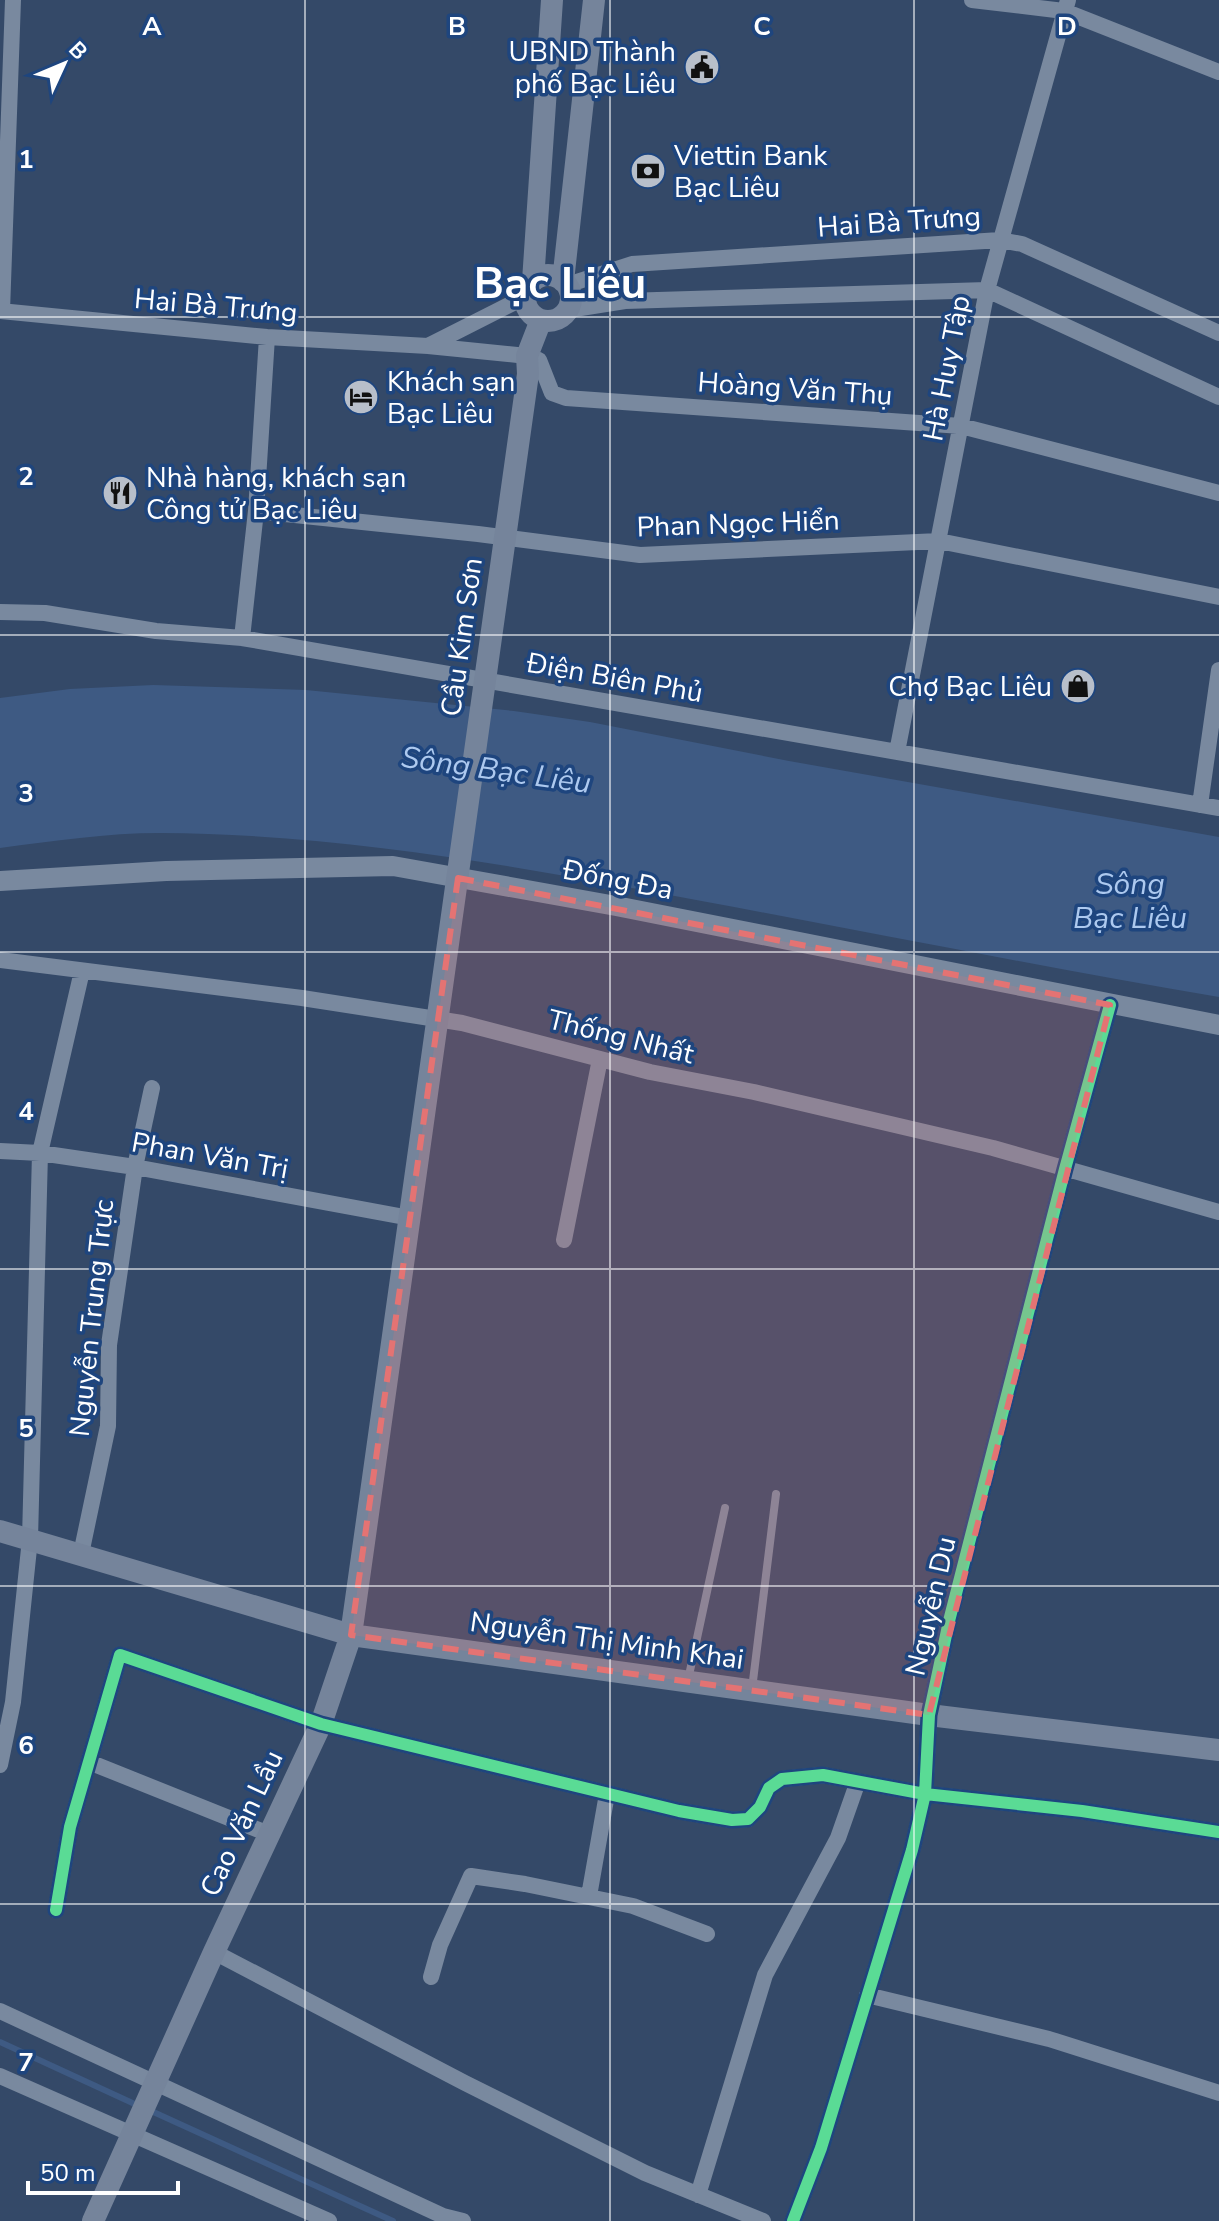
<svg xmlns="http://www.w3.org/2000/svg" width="1219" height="2221" font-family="'Nunito Sans',sans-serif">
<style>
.water{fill:#3e5a83}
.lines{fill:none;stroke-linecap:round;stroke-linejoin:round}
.stream{stroke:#3e5a83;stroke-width:6}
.service{stroke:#79899f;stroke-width:8}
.minor{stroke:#79899f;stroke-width:16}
.tertiary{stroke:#79899f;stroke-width:20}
.secondary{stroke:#75849b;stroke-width:22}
.cycleway-casing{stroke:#1e457e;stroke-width:17}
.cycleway{stroke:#5adb95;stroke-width:12}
.marked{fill:#e47373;fill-opacity:0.2;stroke:#e47373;stroke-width:6;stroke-dasharray:16 10;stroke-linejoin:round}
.grid{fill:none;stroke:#fff;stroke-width:2;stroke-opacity:0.55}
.labels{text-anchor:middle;stroke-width:7;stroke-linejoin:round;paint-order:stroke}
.poi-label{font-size:28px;fill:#fff;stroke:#1e457e;text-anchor:start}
.street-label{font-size:28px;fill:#fff;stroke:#1e457e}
.water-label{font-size:30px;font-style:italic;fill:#adc9ef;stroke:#1e457e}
.town-label{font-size:44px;font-weight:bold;fill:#fff;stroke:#1e457e}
.grid-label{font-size:26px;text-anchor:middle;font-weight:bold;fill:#fff;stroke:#1e457e;stroke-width:7;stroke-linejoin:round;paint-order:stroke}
</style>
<rect width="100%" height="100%" fill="#344968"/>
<!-- water -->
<path class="water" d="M153,685L306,690L514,711L590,722L789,761L1219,837V997C1048,968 878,934 707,902C527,868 345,834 160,833C107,833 53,841 0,848V698L70,689Z"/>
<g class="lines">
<!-- stream -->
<path class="stream" d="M0,2042L139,2106
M149,2110L393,2221"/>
<!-- service -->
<path class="service" d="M688,1680L725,1508
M752,1689L776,1494"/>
<!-- minor -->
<path class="minor" d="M972,0L1064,11L1219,72
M567,285L632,264L1000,240L1022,244L1219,333
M568,310L625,301L987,290L1219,397
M0,311L267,337L428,346L527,356L539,360L552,393L566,398L961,426L1219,493
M2,311L13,0
M430,345L525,297
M256,511L478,534L640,555L939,541L1219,597
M0,612L45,613L156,631L242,638L1219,808
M242,638L256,511L267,337
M897,752L987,290L1068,0
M1200,805L1219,670
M0,960L302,998L462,1023L650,1072L754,1092L993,1148L1219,1212
M0,1151L40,1153L135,1167L410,1218
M564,1240L600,1059
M81,1554L108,1426L109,1345L135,1167L152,1088
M89,1762L269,1834
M0,1765L13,1702L30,1539L40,1153L82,971
M589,1896L607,1794
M56,1910L70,1827L120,1655L321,1724L679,1811L732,1820L748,1819L760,1807L769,1788L782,1779L823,1775L925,1794L1082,1811L1219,1832
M214,1952L465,2083L645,2173L763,2221
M431,1977L440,1945L471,1876L525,1884L633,1906L707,1934
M867,1995L1049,2039L1219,2093
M0,2011L443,2216L463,2221
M0,2076L329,2221
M698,2195L765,1975L838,1838L857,1784
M793,2221L821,2148L912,1850L925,1794L929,1715L949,1621L1065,1169L1110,1005"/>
<!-- tertiary -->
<path class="tertiary" d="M0,881L166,871L393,866L616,906L1219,1025"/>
<!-- secondary -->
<path class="secondary" d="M525 298a23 23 0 1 1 46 0a23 23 0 1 1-46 0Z
M533,281L552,0
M563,281L594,0
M0,1531L351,1635L929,1715L1219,1750
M93,2221L214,1952L321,1724L351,1635L528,374L527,356L541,320"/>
<defs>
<path id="cycleway" d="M56,1910L70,1827L120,1655L321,1724L679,1811L732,1820L748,1819L760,1807L769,1788L782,1779L823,1775L925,1794L1082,1811L1219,1832
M793,2221L821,2148L912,1850L925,1794L929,1715L949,1621L1065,1169L1110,1005"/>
</defs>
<!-- cycleway casing -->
<use href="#cycleway" class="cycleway-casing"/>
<!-- cycleway -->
<use href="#cycleway" class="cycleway"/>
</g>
<!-- marked area -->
<path class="marked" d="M458,878L1110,1005L929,1715L351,1635Z"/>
<!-- grid -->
<path class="grid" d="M305,0V2221M610,0V2221M914,0V2221M0,317H1219M0,635H1219M0,952H1219M0,1269H1219M0,1586H1219M0,1904H1219"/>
<!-- icons -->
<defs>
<symbol id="civic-disc" viewBox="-11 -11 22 22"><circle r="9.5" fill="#b8bfca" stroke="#1e457e"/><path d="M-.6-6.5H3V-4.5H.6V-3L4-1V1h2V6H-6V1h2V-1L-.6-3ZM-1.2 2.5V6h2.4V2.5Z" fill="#111"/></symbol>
<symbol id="bank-disc" viewBox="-11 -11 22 22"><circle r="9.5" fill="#b8bfca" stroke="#1e457e"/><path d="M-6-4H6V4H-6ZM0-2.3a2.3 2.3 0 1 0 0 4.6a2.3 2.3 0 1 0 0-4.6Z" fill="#111"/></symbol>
<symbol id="hotel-disc" viewBox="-11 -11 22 22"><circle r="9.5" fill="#b8bfca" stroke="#1e457e"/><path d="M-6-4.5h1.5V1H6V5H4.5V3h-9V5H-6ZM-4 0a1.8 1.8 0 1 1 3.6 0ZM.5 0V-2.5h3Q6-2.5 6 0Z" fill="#111"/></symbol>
<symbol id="restaurant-disc" viewBox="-11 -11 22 22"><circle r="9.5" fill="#b8bfca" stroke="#1e457e"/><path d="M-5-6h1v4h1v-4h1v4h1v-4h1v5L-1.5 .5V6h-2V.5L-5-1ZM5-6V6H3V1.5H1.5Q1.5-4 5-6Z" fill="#111"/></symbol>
<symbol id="shop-disc" viewBox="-11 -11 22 22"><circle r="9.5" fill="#b8bfca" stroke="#1e457e"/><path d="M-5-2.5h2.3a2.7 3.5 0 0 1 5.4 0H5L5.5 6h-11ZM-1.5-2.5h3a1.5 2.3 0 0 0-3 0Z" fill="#111"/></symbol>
</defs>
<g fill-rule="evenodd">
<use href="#civic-disc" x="682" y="47" width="40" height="40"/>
<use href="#bank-disc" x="628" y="151" width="40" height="40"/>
<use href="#hotel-disc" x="341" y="377" width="40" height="40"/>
<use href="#restaurant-disc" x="100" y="473" width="40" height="40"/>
<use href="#shop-disc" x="1058" y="666" width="40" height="40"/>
</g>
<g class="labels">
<!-- poi labels -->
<g class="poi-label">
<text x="676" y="61" text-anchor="end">UBND Thành<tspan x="676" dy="32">phố Bạc Liêu</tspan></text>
<text x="674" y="165">Viettin Bank<tspan x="674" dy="32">Bạc Liêu</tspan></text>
<text x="387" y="391">Khách sạn<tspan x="387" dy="32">Bạc Liêu</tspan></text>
<text x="146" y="487">Nhà hàng, khách sạn<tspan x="146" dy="32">Công tử Bạc Liêu</tspan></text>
<text x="1052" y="696" text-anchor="end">Chợ Bạc Liêu</text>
</g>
<!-- street labels -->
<g class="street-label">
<text transform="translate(899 221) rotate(-4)" y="10">Hai Bà Trưng</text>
<text transform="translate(216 305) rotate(5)" y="10">Hai Bà Trưng</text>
<text transform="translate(946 368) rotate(-79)" y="10">Hà Huy Tập</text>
<text transform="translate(795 388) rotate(4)" y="10">Hoàng Văn Thụ</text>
<text transform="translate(738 523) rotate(-2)" y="10">Phan Ngọc Hiển</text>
<text transform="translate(461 637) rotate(-82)" y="10">Cầu Kim Sơn</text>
<text transform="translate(615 677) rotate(10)" y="10">Điện Biên Phủ</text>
<text transform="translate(618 879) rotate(11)" y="10">Đống Đa</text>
<text transform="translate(621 1036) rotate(14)" y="10">Thống Nhất</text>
<text transform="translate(210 1155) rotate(10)" y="10">Phan Văn Trị</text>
<text transform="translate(91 1318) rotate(-84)" y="10">Nguyễn Trung Trực</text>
<text transform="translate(930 1606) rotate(-77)" y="10">Nguyễn Du</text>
<text transform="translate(607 1640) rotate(8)" y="10">Nguyễn Thị Minh Khai</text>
<text transform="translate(241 1823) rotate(-65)" y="10">Cao Văn Lầu</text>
</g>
<!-- water labels -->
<g class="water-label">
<text transform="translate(496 770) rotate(8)" y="10">Sông Bạc Liêu</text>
<text x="1130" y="894">Sông<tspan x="1130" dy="34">Bạc Liêu</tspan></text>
</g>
<!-- town labels -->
<g class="town-label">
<text x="560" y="298">Bạc Liêu</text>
</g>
</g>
<g class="grid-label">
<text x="152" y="35">A</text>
<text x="457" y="35">B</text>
<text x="762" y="35">C</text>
<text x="1067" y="35">D</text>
<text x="26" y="168">1</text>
<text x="26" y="485">2</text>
<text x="26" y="802">3</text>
<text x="26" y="1120">4</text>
<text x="26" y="1437">5</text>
<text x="26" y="1754">6</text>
<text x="26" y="2071">7</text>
</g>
<!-- north arrow -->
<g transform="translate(64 64) rotate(46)" stroke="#1e457e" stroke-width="6" paint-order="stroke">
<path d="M0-6L14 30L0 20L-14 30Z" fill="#ffffff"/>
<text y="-12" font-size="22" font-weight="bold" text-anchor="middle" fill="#ffffff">B</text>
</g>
<!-- scale -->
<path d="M28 2181v12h150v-12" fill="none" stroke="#ffffff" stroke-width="4"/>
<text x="40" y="2181" font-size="24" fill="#ffffff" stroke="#1e457e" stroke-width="6" paint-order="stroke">50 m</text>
</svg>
